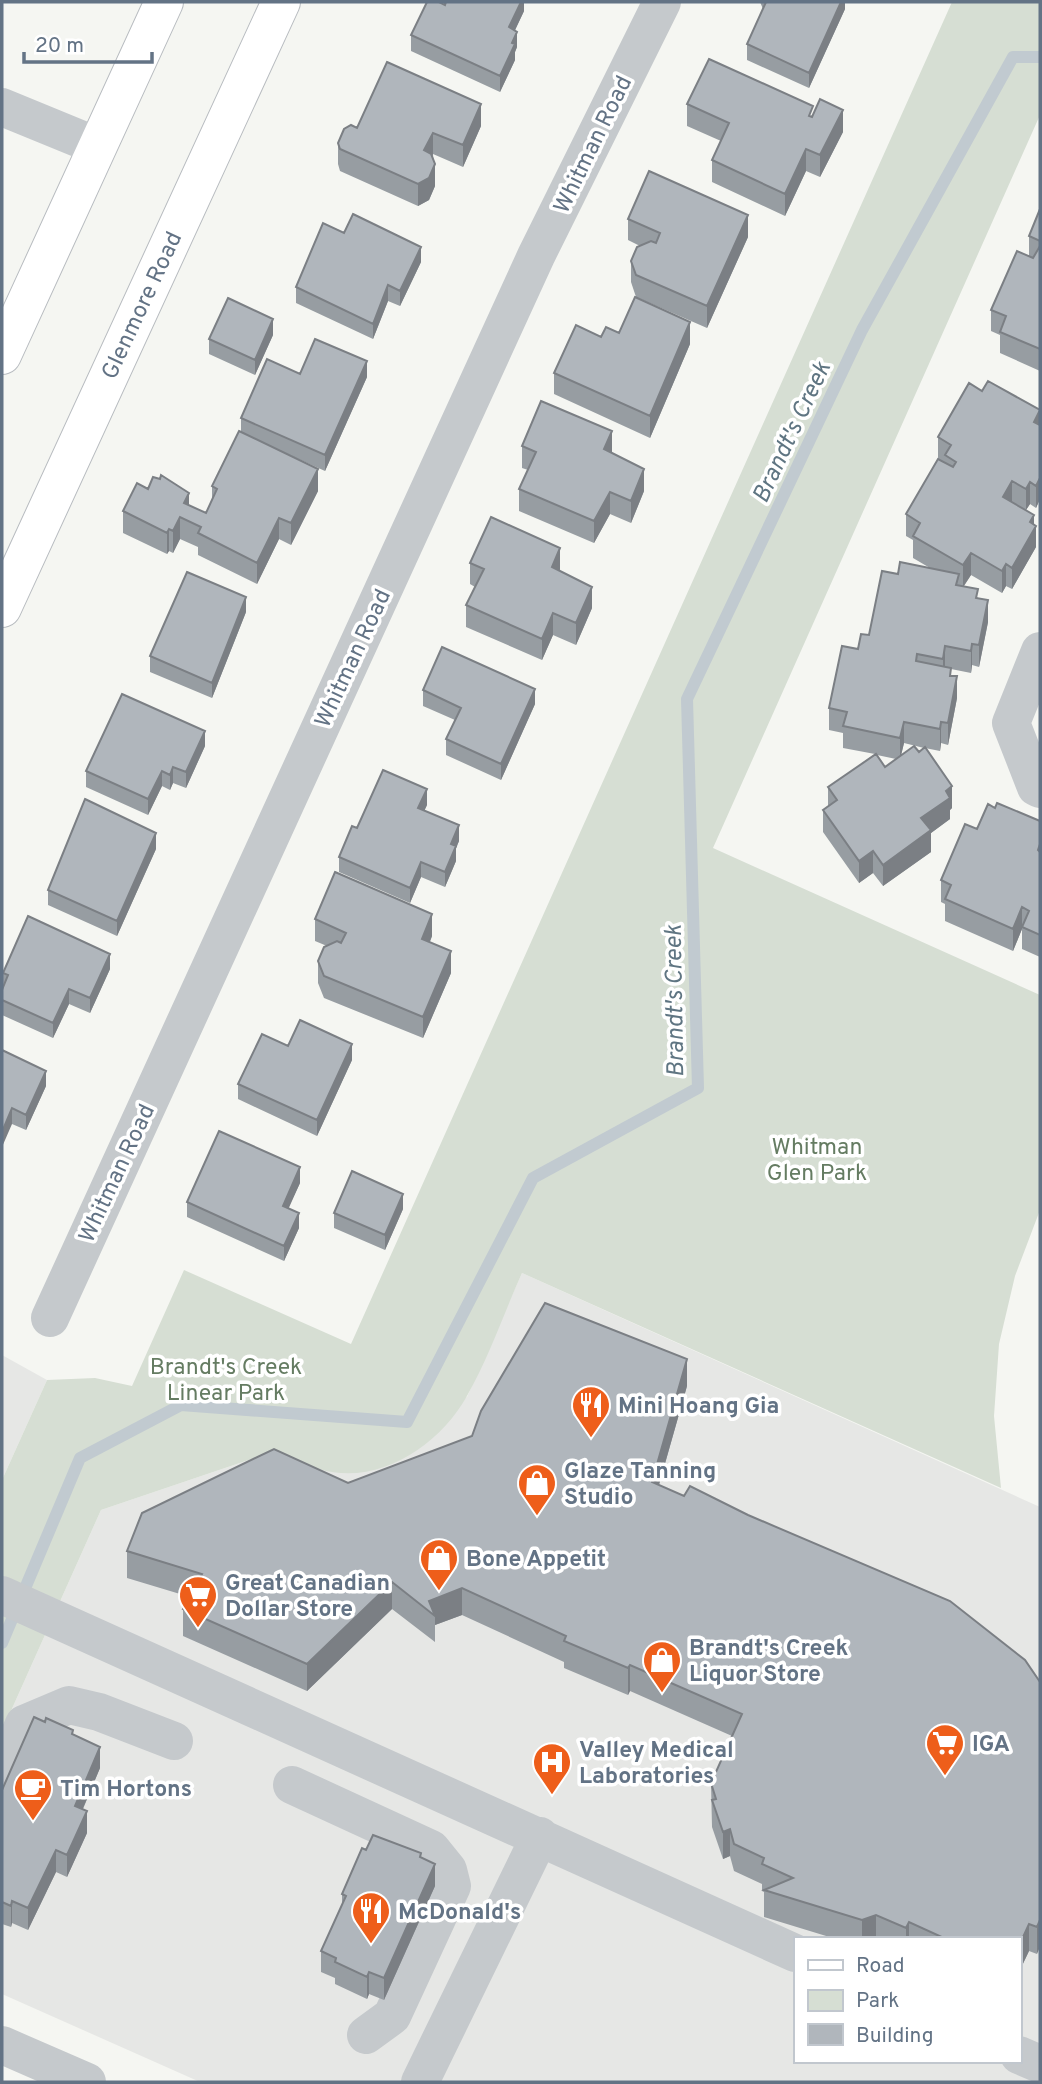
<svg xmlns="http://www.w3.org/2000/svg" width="1042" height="2084" font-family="Overpass,sans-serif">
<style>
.built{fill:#e6e7e5;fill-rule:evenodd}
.green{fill:#d6ded3}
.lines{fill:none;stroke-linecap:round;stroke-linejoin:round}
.stream{stroke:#c1cad0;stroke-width:12}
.major-casing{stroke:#b8bcc0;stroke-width:40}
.minor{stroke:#c5c9cc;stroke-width:38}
.major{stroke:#fff;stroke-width:38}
.wall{fill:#979da2;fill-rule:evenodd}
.shaded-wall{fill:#7b7f84}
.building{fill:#b0b6bc;stroke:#7b7f84;stroke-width:2}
.labels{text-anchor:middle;stroke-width:7;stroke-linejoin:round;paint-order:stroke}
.street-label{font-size:23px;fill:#637385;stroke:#fff}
.park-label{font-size:23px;fill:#657c62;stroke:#fff}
.poi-label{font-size:23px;font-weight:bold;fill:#637385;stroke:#fff;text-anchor:start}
.water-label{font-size:24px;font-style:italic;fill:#5f7582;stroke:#fff}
</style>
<rect width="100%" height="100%" fill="#f5f6f2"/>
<!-- built -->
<path class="built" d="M522,1273L1040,1507V2082H200L2,1994V1731L101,1510L275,1451L467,1397ZM795,1939H1019V2061H795Z
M2,1355L47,1380L2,1480Z"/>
<!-- green -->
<path class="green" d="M952,2H1040V115L713,848L1040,995V1210L1015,1276L999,1344L994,1416L1001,1488L522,1273C504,1313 489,1357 467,1396C439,1446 378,1487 319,1469C304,1465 289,1457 275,1451L101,1510L2,1731V1480L47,1380L95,1378L132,1386L184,1270L351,1344Z"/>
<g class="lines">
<!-- stream -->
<path class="stream" d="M2,1643L80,1458L181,1405L407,1422L533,1178L698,1088L687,699L862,330L1013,57H1040"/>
<defs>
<path id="major" d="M2,355L164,2
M2,608L281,2"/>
</defs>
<!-- major casing -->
<use href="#major" class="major-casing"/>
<!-- minor -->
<path class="minor" d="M2,107L97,146
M1040,651L1011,723L1036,787L1040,789
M50,1318L536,256L662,2
M2,1595L795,1953
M2,1775L24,1724L69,1705L99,1712L174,1741
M292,1785L431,1849L448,1870L452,1886L392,2016L366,2035
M2,2045L87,2082
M1019,2055L1040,2064
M420,2082L540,1836"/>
<!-- major -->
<use href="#major" class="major"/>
</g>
<!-- wall -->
<path class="wall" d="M524,2V11L515,30L517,47L515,52V60L500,92L411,51V35L445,5Z
M760,2H845V9L809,88L747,60V44L763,9Z
M687,104L813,116L843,132L820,177L806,171L785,216L712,182V160L721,141L687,126Z
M481,126L463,167L433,154L435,186L429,200L418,206L340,171L338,164V143L357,128Z
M1040,209V371L1000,353V335L991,331V310L1029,257V236Z
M628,219L748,237L707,328L636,297L631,282V261L640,246L628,240Z
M344,233L421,262L400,306L388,301L373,339L296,303V287Z
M619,333L690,344L650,438L554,394V373L601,337Z
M273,335L255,375L209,354V339Z
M300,374L367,377L325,471L272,447L318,491L291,545L279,539L257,584L198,555V547L180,539L173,553L169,551L167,554L123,533V511L148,489L206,513L212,499V486L241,432V418Z
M982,391L1040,410V499L1036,508L1030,504L1026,510L1034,524L1036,547L1012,589L1006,586L1002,593L971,575L964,586L978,598L988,622L979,667L972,665L971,673L951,669V676L957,698L948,745L941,743L940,751L925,748L952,808L950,810V819L931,833V852L883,886L873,873L859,883L823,832V810L828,806V787L875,754L843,748V733L829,730V708L858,649L869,635L898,574L930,568L913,558V540L906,536V514L938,459V437ZM904,743L924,748L919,752L901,755ZM877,755L896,759L885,767Z
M522,446L612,453L644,491L631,523L610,514L594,543L519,511V489L528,470L522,468Z
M470,563L560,569V571L592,608L576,645L553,635L542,660L466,627V605L475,587L470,584Z
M246,612L212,698L150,672V656Z
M423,690L535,704L501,780L446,755V739L455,720L423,706Z
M205,746L186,788L173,783L170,790L162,786L148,815L86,787V771Z
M427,805L424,811L459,841L456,848V861L445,887L421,877L410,903L339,872V857L357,828Z
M995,808L1040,821V957L1022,949V929L1013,951L945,921V904L941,902V880L977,829Z
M156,849L117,936L48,905V890Z
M315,919L432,936L430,942L451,973L423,1038L324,998L318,983V961L327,946L315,941Z
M110,969L90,1013L69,1004L53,1038L2,1015L3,973Z
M288,1046L352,1060L317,1136L238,1099V1084Z
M2,1050L46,1086L26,1130L12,1124Z
M300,1183L288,1208L299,1228L284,1261L187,1217V1202Z
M403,1209L385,1250L334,1228V1213Z
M687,1386L659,1485L1040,1682L1037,1954L1029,1951L1019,1972V1939H836L764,1917V1892L762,1891V1884L734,1871L730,1856L723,1859L712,1827L711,1783L732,1736L630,1691L628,1695L564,1668V1662L462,1615L435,1625V1642L392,1609L307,1691L183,1636V1609L190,1597L127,1578V1551L348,1483Z
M73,1734L100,1768L83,1809L87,1833L67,1877L56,1872L28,1930L12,1923L11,1927L2,1924V1790Z
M366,1850L421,1857L435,1886L384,2000L369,1994L367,1999L335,1984V1978L321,1972V1951L342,1905V1894Z"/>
<!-- shaded-wall -->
<path class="shaded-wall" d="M521,2H524V11L509,43V27Z
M841,2H845V9L809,88V73Z
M517,32V47L515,52V60L500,92V76Z
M481,104V126L463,167V145Z
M843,110V132L820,177V155Z
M433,133V154L424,172V150Z
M806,149V171L785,216V194Z
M435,164V186L429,200L418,206V184Z
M748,215V237L707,328V306Z
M421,247V262L400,306V291Z
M388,285V301L373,339V324Z
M273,319V335L255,375V360Z
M690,322V344L650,438V416Z
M367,361V377L325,471V455Z
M1040,411V432L1034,422Z
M612,431V453L604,449Z
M318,469V491L291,545V523Z
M644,469V491L631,523V501Z
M1040,478V499L1036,508V486Z
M1012,481V502L1003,497Z
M1030,482V504L1026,510V489Z
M610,492V514L594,543V521Z
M189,493V515L184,503Z
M1034,515V530L1036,526V547L1012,589V568L1030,522Z
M180,517V539L173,553V531Z
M279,518V539L257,584V563Z
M169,529V551L167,554V533Z
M560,548V569L552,589V567Z
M971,553V575L963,587V565Z
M1006,564V586L1002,593V571Z
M592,587V608L576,645V623Z
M246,597V612L212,698V683Z
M988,600V622L979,667V645Z
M553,613V635L542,660V639Z
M972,644V665L971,673V651Z
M945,646V668L943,681V659Z
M957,676V698L948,745V723Z
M535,689V704L501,780V764Z
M904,722V743L900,760V738Z
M941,722V743L940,751V729Z
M205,731V746L186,788V772Z
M173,767V783L170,790V775Z
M162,771V786L148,815V799Z
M952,786V808L950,810V819L931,833V852L883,886V865L921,818L946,791Z
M427,789V805L418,824V808Z
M459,825V841L456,848V861L445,887V872L451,844Z
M156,833V849L117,936V921Z
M873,851V873L859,883V861Z
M421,862V877L410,903V888Z
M1022,907V929L1013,951V929Z
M432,914V936L422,960V939Z
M451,951V973L423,1038V1017Z
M110,954V969L90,1013V998Z
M69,989V1004L53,1038V1023Z
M352,1044V1060L317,1136V1120Z
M46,1071V1086L26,1130V1115Z
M12,1108V1124L2,1147V1132Z
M300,1167V1183L283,1221V1206Z
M403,1194V1209L385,1250V1235Z
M299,1213V1228L284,1261V1246Z
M687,1359V1386L652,1509V1482Z
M392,1582V1609L307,1691V1664Z
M462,1588V1615L435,1625V1616L429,1601Z
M630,1665V1691L628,1695V1668Z
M100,1747V1768L75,1827V1806Z
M87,1811V1833L67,1877V1855Z
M730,1829V1856L723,1859V1832Z
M56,1850V1872L28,1930V1908Z
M435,1864V1886L384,2000V1978Z
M12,1901V1923L11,1927V1906Z
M876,1915V1939H862V1920Z
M1040,1920V1947L1037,1954V1927Z
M909,1922V1939H906V1928Z
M1029,1924V1951L1019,1972V1946Z
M369,1972V1994L367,1999V1977Z"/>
<!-- building -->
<path class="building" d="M427,2H439L445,5L446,2H521L509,27L517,32L512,43L515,44L500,76L411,35Z
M766,2H841L809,73L747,44Z
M709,59L813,106L809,116L812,117L820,99L843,110L820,155L806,149L785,194L712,160L729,123L687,104Z
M387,62L481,104L463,145L433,133L424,150L431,154L435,164L429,178L418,184L340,149L338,143L344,129L351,125L357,128Z
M649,171L748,215L707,306L636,275L631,261L637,247L651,241L656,243L660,233L628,219Z
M1040,209V241L1029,236Z
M353,214L421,247L400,291L388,285L373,324L296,287L323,223L344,233Z
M1040,246V349L1000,332L1006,316L991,310L1017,251L1033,258Z
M635,297L690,322L650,416L554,373L576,325L601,337L606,327L619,333Z
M228,298L273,319L255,360L209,339Z
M315,339L367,361L325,455L241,418L267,359L300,374Z
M988,381L1040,410L1034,422L1040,425V478L1036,486L1030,482L1026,489L1012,481L1003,497L1034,515L1030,522L1036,526L1012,568L1006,564L1002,571L971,553L963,565L913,536L920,523L906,514L938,459L953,467L956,462L945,455L951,445L938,437L969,383L982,391Z
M541,401L612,431L604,449L644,469L631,501L610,492L594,521L519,489L536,452L522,446Z
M239,431L318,469L291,523L279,518L257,563L198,533L201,527L180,517L173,531L169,529L167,533L123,511L137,483L148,489L153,477L160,479L161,475L189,493L184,503L206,513L217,489L212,486Z
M491,517L560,548L552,567L592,587L576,623L553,613L542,639L466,605L484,569L470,563Z
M900,562L959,574L956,585L978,589L976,598L988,600L979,645L972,644L971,651L945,646L943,659L917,654L916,661L951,668L950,676H957L948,723L941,722L940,729L904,722L900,738L843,726L847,712L829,708L842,646L858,649L861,634L869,635L882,571L898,574Z
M187,572L246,597L212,683L150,656Z
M442,647L535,689L501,764L446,739L461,708L423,690Z
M122,694L205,731L186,772L173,767L170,775L162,771L148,799L86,771Z
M914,746L919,752L925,747L952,786L946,791L950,798L921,818L931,830L883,865L873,851L859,861L823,810L837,800L828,787L876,754L885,767Z
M383,770L427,789L418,808L459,825L451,844L456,846L445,872L421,862L410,888L339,857L352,826L357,828Z
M85,799L156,833L117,921L48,890Z
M997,803L1040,821V844L1038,850L1040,852V935L1022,927L1029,911L1022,907L1013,929L945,899L951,885L941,880L965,824L977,829L988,804L995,808Z
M335,872L432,914L422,939L451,951L423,1017L324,976L318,961L324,947L337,941L341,943L346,933L315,919Z
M28,916L110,954L90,998L69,989L53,1023L2,1000V990L8,975L3,973Z
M300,1020L352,1044L317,1120L238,1084L262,1034L288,1046Z
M2,1050L46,1071L26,1115L12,1108L2,1132Z
M219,1131L300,1167L283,1206L299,1213L284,1246L187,1202Z
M352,1171L403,1194L385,1235L334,1213Z
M545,1303L687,1359L652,1482L684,1496L690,1486L748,1515L950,1601L1025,1660L1040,1682V1920L1037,1927L1029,1924L1019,1946V1939H946L909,1922L906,1928L876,1915L862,1920L764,1890L793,1878L762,1864L764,1858L734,1844L730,1829L723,1832L712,1800L716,1799L711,1783L742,1714L630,1665L628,1668L564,1641L566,1636L462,1588L429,1601L435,1616L392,1582L307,1664L183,1609L202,1574L127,1551L142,1513L274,1449L348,1483L472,1436L481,1411Z
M34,1717L45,1722L46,1718L73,1730L72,1734L100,1747L75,1806L87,1811L67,1855L56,1850L28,1908L12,1901L11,1906L2,1902V1790Z
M373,1835L421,1853L420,1857L435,1864L384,1978L369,1972L367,1977L335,1962L336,1958L321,1951L346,1896L342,1894L362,1848L366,1850Z"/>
<!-- icons -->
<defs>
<symbol id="restaurant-pin" viewBox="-11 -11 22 30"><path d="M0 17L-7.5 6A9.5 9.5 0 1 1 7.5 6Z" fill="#ee5e1a" stroke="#fff"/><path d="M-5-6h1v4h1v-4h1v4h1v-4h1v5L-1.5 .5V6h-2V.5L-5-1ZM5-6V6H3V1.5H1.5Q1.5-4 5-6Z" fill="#fff"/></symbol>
<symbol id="shop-pin" viewBox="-11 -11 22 30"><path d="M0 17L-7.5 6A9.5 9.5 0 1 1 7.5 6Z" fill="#ee5e1a" stroke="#fff"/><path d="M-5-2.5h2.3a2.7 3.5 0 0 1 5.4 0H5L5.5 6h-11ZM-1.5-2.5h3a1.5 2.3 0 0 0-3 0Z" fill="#fff"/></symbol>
<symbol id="supermarket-pin" viewBox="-11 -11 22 30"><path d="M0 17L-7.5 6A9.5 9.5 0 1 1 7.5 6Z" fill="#ee5e1a" stroke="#fff"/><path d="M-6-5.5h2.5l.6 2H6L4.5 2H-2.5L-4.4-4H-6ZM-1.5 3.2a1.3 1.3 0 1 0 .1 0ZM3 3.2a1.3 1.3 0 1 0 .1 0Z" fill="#fff"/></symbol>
<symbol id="hospital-pin" viewBox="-11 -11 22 30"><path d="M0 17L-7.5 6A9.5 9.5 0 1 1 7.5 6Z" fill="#ee5e1a" stroke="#fff"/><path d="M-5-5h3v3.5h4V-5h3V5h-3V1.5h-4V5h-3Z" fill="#fff"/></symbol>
<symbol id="cafe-pin" viewBox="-11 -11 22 30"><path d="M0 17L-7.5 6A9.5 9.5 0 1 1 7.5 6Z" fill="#ee5e1a" stroke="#fff"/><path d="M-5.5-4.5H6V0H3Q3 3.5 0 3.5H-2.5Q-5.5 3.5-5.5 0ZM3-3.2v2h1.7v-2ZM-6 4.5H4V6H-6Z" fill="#fff"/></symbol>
</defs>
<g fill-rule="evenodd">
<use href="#restaurant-pin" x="569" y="1383" width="44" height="60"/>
<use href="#shop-pin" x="515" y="1461" width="44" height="60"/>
<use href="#shop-pin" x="417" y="1536" width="44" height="60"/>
<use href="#supermarket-pin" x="176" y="1573" width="44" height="60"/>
<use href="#shop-pin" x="640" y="1638" width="44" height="60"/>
<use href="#supermarket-pin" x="923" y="1721" width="44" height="60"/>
<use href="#hospital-pin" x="530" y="1740" width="44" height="60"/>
<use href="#cafe-pin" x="11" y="1766" width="44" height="60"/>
<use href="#restaurant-pin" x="349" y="1889" width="44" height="60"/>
</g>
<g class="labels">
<!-- street labels -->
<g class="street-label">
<text transform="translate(592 144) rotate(-64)" y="8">Whitman Road</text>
<text transform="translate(141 305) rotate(-65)" y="8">Glenmore Road</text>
<text transform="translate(352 658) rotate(-65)" y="8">Whitman Road</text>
<text transform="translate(116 1173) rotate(-65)" y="8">Whitman Road</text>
</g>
<!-- park labels -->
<g class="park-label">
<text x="817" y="1154">Whitman<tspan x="817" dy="26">Glen Park</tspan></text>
<text x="226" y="1374">Brandt's Creek<tspan x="226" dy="26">Linear Park</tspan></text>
</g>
<!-- poi labels -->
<g class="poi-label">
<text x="618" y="1413">Mini Hoang Gia</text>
<text x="564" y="1478">Glaze Tanning<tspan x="564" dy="26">Studio</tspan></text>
<text x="466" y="1566">Bone Appetit</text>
<text x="225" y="1590">Great Canadian<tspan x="225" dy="26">Dollar Store</tspan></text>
<text x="689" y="1655">Brandt's Creek<tspan x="689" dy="26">Liquor Store</tspan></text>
<text x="972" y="1751">IGA</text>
<text x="579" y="1757">Valley Medical<tspan x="579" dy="26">Laboratories</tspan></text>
<text x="60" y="1796">Tim Hortons</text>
<text x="398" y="1919">McDonald's</text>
</g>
<!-- water labels -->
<g class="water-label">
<text transform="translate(791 432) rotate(-65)" y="8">Brandt's Creek</text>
<text transform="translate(674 1001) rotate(-91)" y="8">Brandt's Creek</text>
</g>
</g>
<!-- border -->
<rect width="1042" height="2084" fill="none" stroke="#637385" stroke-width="7"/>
<!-- legend -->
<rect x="794" y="1937" width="228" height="126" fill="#ffffff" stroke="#c1c7ce" stroke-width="2"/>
<rect x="808" y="1960" width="35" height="10" fill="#ffffff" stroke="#c1c7ce" stroke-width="2"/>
<text x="856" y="1972" font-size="21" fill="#637385">Road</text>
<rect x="808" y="1990" width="35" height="21" fill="#d6ded3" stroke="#c1c7ce" stroke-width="2"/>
<text x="856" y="2007" font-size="21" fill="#637385">Park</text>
<rect x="808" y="2024" width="35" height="21" fill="#b0b6bc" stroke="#c1c7ce" stroke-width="2"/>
<text x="856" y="2042" font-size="21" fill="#637385">Building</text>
<!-- scale -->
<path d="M24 52v10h128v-10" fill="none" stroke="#637385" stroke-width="3.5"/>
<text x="35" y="52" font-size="21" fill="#637385" stroke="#ffffff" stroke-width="5" paint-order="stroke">20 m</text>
</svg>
